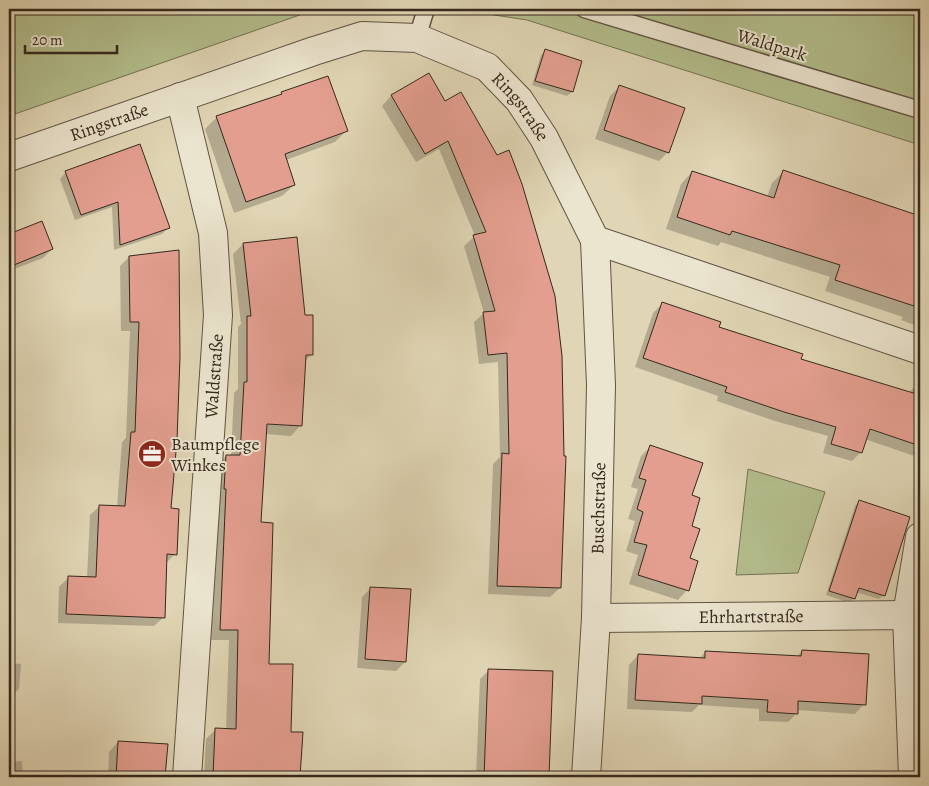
<svg xmlns="http://www.w3.org/2000/svg" width="929" height="786" font-family="Alegreya,serif">
<style>
.green{fill:#b3bd8c;stroke:#747354}
.shadow{fill:#0003}
.building{fill:#e39e8f;stroke:#35291d}
.lines{fill:none;stroke-linecap:round;stroke-linejoin:round}
.service-casing{stroke:#605443;stroke-width:19}
.minor-casing{stroke:#605443;stroke-width:30}
.service{stroke:#ebe4ce;stroke-width:16}
.minor{stroke:#ebe4ce;stroke-width:28}
.labels{text-anchor:middle;stroke-width:4;stroke-linejoin:round;paint-order:stroke}
.street-label{font-size:18px;fill:#35291d;stroke:#ebe4ce}
.poi-label{font-size:18px;fill:#35291d;stroke:#ebe4ce;text-anchor:start}
</style>
<rect width="100%" height="100%" fill="#e0d5b4"/>
<filter id="stains"><feTurbulence type="fractalNoise" baseFrequency=".004" numOctaves="4"/><feColorMatrix values="0 0 0 0 .2 0 0 0 0 .09 0 0 0 0 .02 0 0 0 .5 -.17"/></filter>
<radialGradient id="worn" r=".72"><stop offset=".6" stop-color="#630" stop-opacity="0"/><stop offset="1" stop-color="#630" stop-opacity=".3"/></radialGradient>
<!-- green -->
<path class="green" d="M9,9H317L9,116Z
M455,9H920V145L527,20Z
M748,469L825,492L798,573L736,575Z"/>
<!-- shadow -->
<path class="shadow" d="M546,51L581,62L572,92L567,96L532,85L541,55Z
M429,75L445,103L460,94L560,588L550,597L488,594L493,464L500,457L498,362L479,364L474,322L484,313L464,246L475,236L439,149L416,162L382,106L391,96Z
M619,87L668,152L659,161L595,139L610,96Z
M282,94L346,131L335,142L286,160L294,185L282,196L234,213L205,129L217,117L280,96Z
M66,172L168,228L162,234L114,250L112,207L75,220L60,179Z
M692,172L767,197L772,183L783,172L920,226V327L901,320L903,317L825,291L830,277L721,242L718,246L666,229L681,184Z
M9,218L15,233L52,249L43,258L9,271Z
M243,244L304,316L312,354L304,362L301,425L291,436L265,434L260,524L267,665L290,733H301L299,777H204L206,739L216,729L226,730L229,640H211L217,499L216,466L226,456H231L234,393L238,389V327L241,324L233,254Z
M129,257L170,509L175,554L165,564L164,617L154,626L58,623L59,587L68,578H87L90,515L100,506L117,507L122,442L126,438L130,331H121L120,266Z
M663,303L717,328L800,360L909,393L913,388L920,391V458L865,439L861,452L852,461L823,453L828,436L775,421L717,401L718,396L635,367L653,313Z
M650,447L690,496L687,590L678,600L629,584L638,555L626,551L635,521L628,519L638,489L631,487L641,456Z
M9,480L15,481L12,508L9,512Z
M859,501L884,595L879,599L856,592L854,598L850,603L826,595L855,506Z
M371,588L405,662L396,671L357,668L362,597Z
M802,651L864,704L855,714L797,710V713L788,722L759,721V709L699,705L692,712L627,709L629,665L638,655L699,659L705,652L796,657Z
M9,663L21,664L19,689L10,697H9Z
M489,670L552,673L548,777H476L480,679Z
M118,742L166,746L164,777H108L109,752Z
M22,761L23,777H9V762Z
M345,771L394,774V777H339Z"/>
<!-- building -->
<path class="building" d="M545,49L582,61L573,92L535,81Z
M429,73L445,101L461,92L497,155L509,150L522,184L555,296L562,356L564,456H566L561,588L497,586L502,453L509,454L507,353L488,355L483,312L495,311L473,235L486,232L448,141L425,154L391,95Z
M328,76L348,131L285,154L295,185L246,202L216,116L282,94L281,92Z
M619,85L685,108L669,153L604,130Z
M140,144L170,228L120,245L118,202L81,215L65,171Z
M783,170L920,216V308L835,280L840,265L732,231L730,235L677,217L692,171L774,198Z
M42,221L53,249L9,267V234Z
M297,237L305,315H313V355H306L302,426L267,424L261,522L273,523L269,664H293L291,732H303L300,777H213L215,728L236,729L238,630H220L226,489H224L226,455H240L244,382H247V316H251L243,243Z
M179,250L180,357L177,440L171,508L179,509L177,555L167,554L165,618L66,614L68,576L96,577L99,505L125,506L131,432H135L139,322H130L129,256Z
M662,302L721,322L719,327L803,354L801,359L920,395V446L870,429L862,453L831,444L836,427L784,412L725,392L727,387L643,358Z
M650,445L703,463L692,495L700,498L692,526L700,529L690,558L698,561L689,591L638,575L647,545L634,542L643,512L637,509L646,480L639,478Z
M859,500L910,517L885,596L859,588L855,599L829,591Z
M370,587L411,589L406,662L365,659Z
M802,650L869,654L866,705L798,701V714L767,712L768,700L702,696V704L635,700L638,654L705,658V651L801,656Z
M488,669L553,671L549,777H484Z
M118,741L168,744L165,777H116Z"/>
<g class="lines">
<defs>
<path id="service" d="M584,9L920,110
M417,38L426,9"/>
<g id="minor">
<path d="M180,97L213,233L218,315L187,777"/>
<path id="s1" d="M9,157L314,51L362,36L417,38L487,67L519,100L544,138L595,240L920,350"/>
<path d="M907,615L920,537"/>
<path id="s2" d="M596,618L907,615L913,777"/>
<path id="s3" d="M586,777L596,618L601,385L595,240"/>
</g>
</defs>
<!-- service casing -->
<use href="#service" class="service-casing"/>
<!-- minor casing -->
<use href="#minor" class="minor-casing"/>
<!-- service -->
<use href="#service" class="service"/>
<!-- minor -->
<use href="#minor" class="minor"/>
</g>
<!-- icons -->
<defs>
<symbol id="office-disc" viewBox="-11 -11 22 22"><circle r="9.5" fill="#8f2418" stroke="#ebe4ce"/><path d="M-6-3h4V-5.5h4V-3h4V5H-6ZM-1-4.5V-3h2v-1.5ZM-6 0V1H6V0Z" fill="#fff"/></symbol>
</defs>
<g fill-rule="evenodd">
<use href="#office-disc" x="136" y="438" width="32" height="32"/>
</g>
<g class="labels">
<!-- street labels -->
<g class="street-label">
<text transform="translate(772 45) rotate(17)" y="6">Waldpark</text>
<text dy="6" stroke="none"><textPath href="#s1" startOffset="556">Ringstraße</textPath></text>
<text dy="6" stroke="none"><textPath href="#s1" startOffset="106">Ringstraße</textPath></text>
<text transform="translate(214 376) rotate(-86)" y="6">Waldstraße</text>
<text dy="6" stroke="none"><textPath href="#s3" startOffset="269">Buschstraße</textPath></text>
<text dy="6" stroke="none"><textPath href="#s2" startOffset="155">Ehrhartstraße</textPath></text>
</g>
<!-- poi labels -->
<g class="poi-label">
<text x="171" y="450">Baumpflege<tspan x="171" dy="21">Winkes</tspan></text>
</g>
</g>
<!-- margin -->
<rect width="929" height="786" fill="none" stroke="#e0d5b4" stroke-width="30"/>
<rect x="10" y="10" width="909" height="766" fill="none" stroke="#35291d" stroke-width="2.5"/>
<rect x="15" y="15" width="899" height="756" fill="none" stroke="#35291d"/>
<!-- scale -->
<path d="M25 45v8h92v-8" fill="none" stroke="#35291d" stroke-width="2.5"/>
<text x="32" y="45" font-size="15" fill="#35291d" stroke="#ebe4ce" stroke-width="4" paint-order="stroke">20 m</text>
<rect width="100%" height="100%" filter="url(#stains)"/>
<rect width="100%" height="100%" fill="url(#worn)"/>
</svg>
